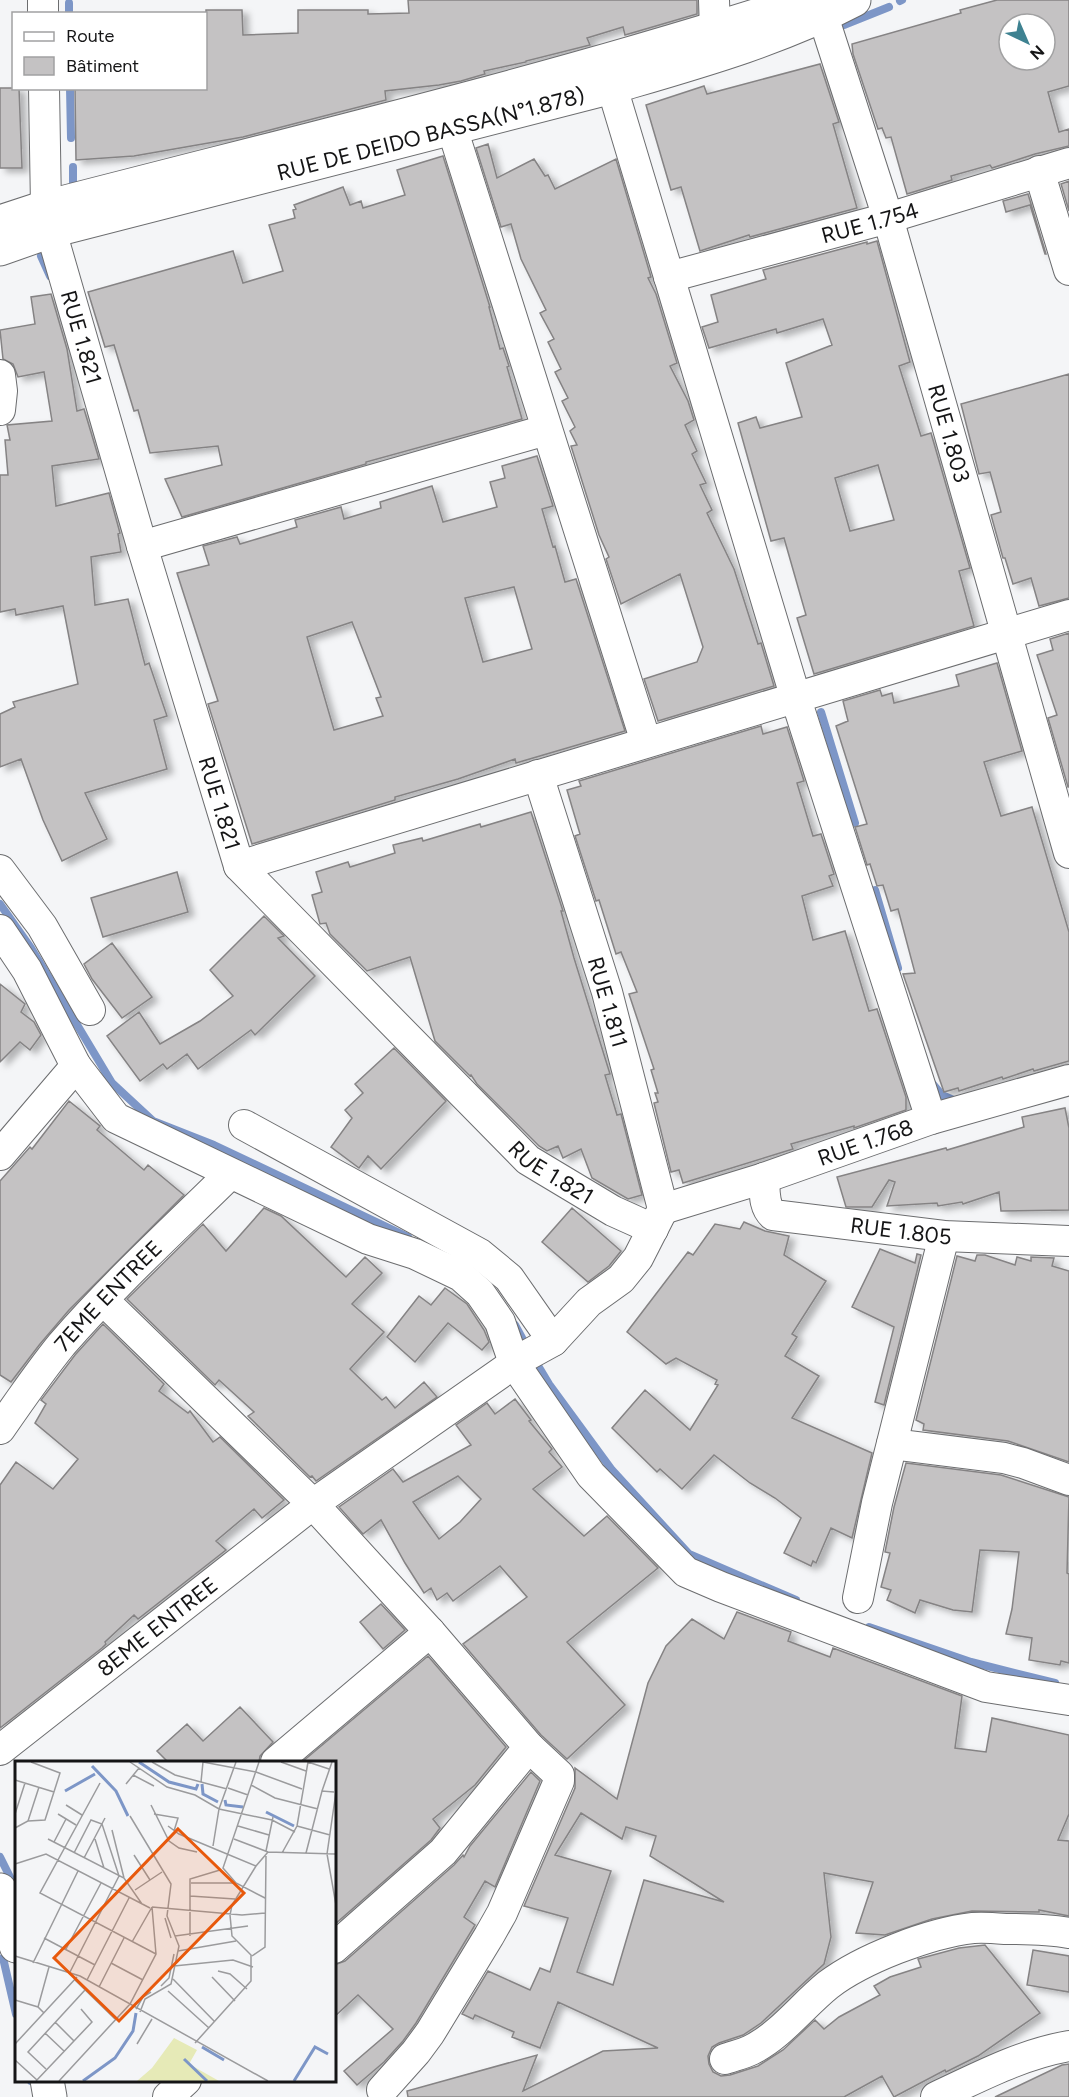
<svg xmlns="http://www.w3.org/2000/svg" width="1069" height="2097" font-family="Figtree,sans-serif">
<style>
.lines{fill:none;stroke-linecap:round;stroke-linejoin:round}
.stream{stroke:#7d96c7;stroke-width:8}
.building{fill:#c4c2c3;stroke:#858384;stroke-width:1.5;fill-rule:evenodd;filter:url(#shadow)}
.minor-casing{stroke:#6c6d6f;stroke-width:32}
.secondary-casing{stroke:#6c6d6f;stroke-width:35}
.minor{stroke:#fff;stroke-width:30}
.secondary{stroke:#fff;stroke-width:33}
.labels{text-anchor:middle;stroke-width:4.5;stroke-linejoin:round;paint-order:stroke}
.street-label{font-size:22px;fill:#151516;stroke:#fff}
.inset-river{fill:none;stroke:#7d96c7;stroke-width:3}
.inset-road{fill:none;stroke:#9b9b9d;stroke-width:1.5}
.view{fill:#e8590c;fill-opacity:0.15;stroke:#e8590c;stroke-width:3}
.inset-edge{fill:none;stroke:#151516;stroke-width:3}
</style>
<defs>
<filter id="shadow"><feDropShadow dx="6" dy="4" stdDeviation="3" flood-color="#0004"/></filter>
</defs>
<rect width="100%" height="100%" fill="#f4f5f7"/>
<g class="lines">
<!-- stream -->
<path class="stream" d="M900,1L902,0
M69,3V14
M844,25L889,7
M70,88L71,138
M73,167V184L81,186
M41,256L50,276
M821,712L855,823
M875,890L898,968
M0,904L31,948L112,1083L153,1121L214,1145L408,1237
M932,1083L942,1095L958,1102
M515,1325L528,1349
M534,1359L549,1384L612,1470L689,1554L796,1600
M869,1627L971,1662L1055,1683
M0,1857L14,1885
M3,1958L16,2014
M31,2080V2081"/>
</g>
<!-- building -->
<path class="building" d="M408,0H697V14L625,35L623,27L587,38L590,45L526,61V62L484,71L485,74L461,81L439,85L385,91L386,100L243,137L134,156L76,160L75,88H206V10H242L243,35L298,33V10H368V14L409,13Z
M997,0H1069V86L1048,92L1059,132L1069,129V146L1035,154L992,168L990,165L951,176L952,180L907,194L891,137L886,138L882,128L878,129L853,54L852,44L961,13L960,10ZM1009,24H1045V60H1009Z
M820,64L839,122L833,124L857,208L750,237L749,235L700,251L681,187L671,190L646,105L704,86L707,94Z
M0,88H19L22,168H0Z
M488,144L497,178L534,159L545,176L548,175L555,189L616,159L651,277L648,278L656,294L677,363L670,366L688,401L694,420L685,425L697,451L692,454L706,483L700,485L712,510L707,513L734,569L758,644L761,643L774,686L658,721L644,679L697,662L703,647L680,574L621,604L606,559L609,557L599,535L571,446L577,445L570,431L575,427L562,401L568,398L555,372L561,369L548,342L554,339L540,313L546,310L521,259L511,224L501,227L476,148Z
M443,156L490,307H489L500,349L503,348L509,366L507,367L522,419L366,462V464L182,517L165,479L222,465L218,446L150,453L138,410L134,411L114,345L105,347L88,292L233,251L243,283L283,271L269,225L295,218L293,210L296,209L294,205L343,187L350,205L361,201L363,208L405,195L397,170Z
M1069,181V211L1061,184Z
M1028,194L1046,254H1045L1030,205L1006,212L1003,201Z
M877,241L910,362L899,366L921,436L931,433L970,568L959,571L974,626L814,674L797,618L806,615L784,538L771,541L738,423L756,417L760,428L802,417L786,363L832,345L823,319L777,333L776,329L709,348L702,327L718,322L711,295L766,279L763,270L867,242V244ZM878,465L894,520L850,531L835,478Z
M51,294L67,349L77,411L84,409L99,459L52,466L56,506L109,493L120,533L118,534L121,552L91,557L95,605L128,599L145,665L149,663L167,716L154,720L167,769L85,793L107,839L62,861L43,820L21,759L0,767V714L15,707L13,702L78,684L63,606L16,615L15,609L0,612V475H8L5,440H10L7,425L52,421L44,372L18,377L13,364L3,359L0,330L35,324L31,297Z
M1069,374V598L1039,606L1031,578L1013,584L1005,558H1003L991,515L1001,512L990,472L979,474L961,404Z
M537,456L553,506L542,509L553,547L555,546L565,582L576,579L625,731L516,763L515,759L458,779L395,797V800L252,844L208,704L218,701L177,573L209,565L203,546L237,537L240,544L297,527L295,520L341,507L344,519L381,508L380,502L432,486L443,522L497,507L490,482L505,478L502,466ZM514,587L532,649L483,662L465,598ZM352,622L381,697L376,698L383,716L334,730L307,637Z
M1069,633V787H1068L1048,718L1057,715L1037,655L1053,650L1050,639Z
M997,663L1022,751L984,762L1001,816L1032,807L1069,932V1061L1034,1071L1033,1069L1003,1079L1002,1077L959,1091L958,1088L944,1092L903,974L915,973L898,909L891,911L883,885L877,886L870,864L867,865L855,827L867,824L836,726L848,721L843,701L880,690L882,696L892,693L894,703L959,686L956,675Z
M761,726L763,734L787,727L804,781L797,783L813,836L821,834L834,874L829,876L833,886L802,896L813,940L845,931L869,1011L877,1009L906,1097V1110L854,1128V1126L791,1144L793,1149L683,1183L679,1170L671,1172L654,1103L658,1102L655,1093H658L651,1070L654,1069L629,994L637,992L621,952L616,954L599,900L596,901L575,836L580,834L567,790L581,786L579,781Z
M531,812L563,911H561L574,958L610,1074L605,1075L617,1115L621,1114L642,1195L628,1199L592,1178L581,1149L563,1158L558,1146L547,1151L539,1146L477,1084L471,1075L470,1076L435,1041L410,957L367,971L330,934L326,923L320,924L312,895L322,892L316,872L348,862L350,867L395,853L393,845L422,838L423,841L480,824L481,827Z
M177,872L188,912L103,937L91,898Z
M264,916L284,936L278,938L315,976L255,1035L251,1030L198,1069L187,1054L167,1069L163,1064L140,1081L107,1036L139,1012L160,1044L200,1021L233,996L210,970Z
M112,943L152,997L122,1018L92,979L84,964Z
M0,984L25,1004L21,1012L34,1022L41,1035L30,1050L20,1042L0,1062Z
M394,1048L446,1101L381,1169L368,1156L359,1168L331,1147L352,1118L345,1110L363,1093L355,1084Z
M69,1101L100,1126L97,1130L144,1170L148,1165L184,1195L69,1310L40,1344L11,1382L0,1375V1181L30,1147L32,1149Z
M1065,1108L1069,1128V1210L1001,1211L999,1192L963,1204L962,1202L938,1206L937,1203L887,1206L895,1182L889,1180L872,1207H846L837,1177L946,1148L947,1150L1024,1127L1022,1117Z
M264,1208L281,1216L346,1277L365,1257L382,1273L352,1304L384,1332L350,1369L382,1400L386,1397L395,1408L424,1382L437,1397L316,1481L312,1476L310,1477L248,1416L254,1412L219,1380L215,1385L127,1299L203,1224L226,1251Z
M572,1208L621,1251L609,1266L588,1282L542,1242Z
M744,1222L765,1231L789,1236L784,1255L826,1281L792,1334L797,1337L785,1356L819,1376L792,1418L872,1453L852,1538L831,1528L816,1563L813,1561L811,1566L784,1553L801,1518L775,1498L750,1483L714,1455L682,1489L660,1469L657,1472L612,1428L645,1390L690,1430L718,1385L715,1384L717,1380L676,1358L666,1364L627,1332L688,1252L693,1255L715,1224L740,1229Z
M880,1249L915,1263L917,1254L921,1255L884,1405L875,1402L894,1327L852,1307Z
M977,1255H985L1015,1265L1017,1257L1031,1261V1257L1054,1258L1052,1266L1069,1271V1462L1008,1441L923,1430L924,1424L916,1420L957,1256L975,1261Z
M445,1288L467,1304L484,1330L489,1342L482,1350L448,1323L415,1362L387,1337L419,1296L431,1305Z
M103,1324L164,1384L159,1391L188,1413L190,1411L213,1442L220,1437L284,1500L262,1518L254,1509L216,1541L226,1550L138,1619L134,1615L105,1642L106,1644L102,1648L0,1728V1485L16,1462L53,1489L78,1459L35,1423L46,1404L41,1400L75,1355Z
M515,1399L531,1420L529,1421L552,1449L549,1452L562,1467L533,1489L584,1536L607,1516L658,1568L567,1642L625,1705L567,1759L541,1735L463,1644L527,1597L500,1566L453,1601L447,1593L437,1600L431,1588L424,1593L405,1563L381,1520L363,1534L339,1507L393,1469L403,1482L471,1445L456,1425L487,1403L495,1414ZM458,1476L481,1499L460,1522L439,1539L413,1502Z
M906,1463L1001,1475L1069,1497L1067,1573L1069,1574V1663L1061,1661L1060,1665L1029,1660L1032,1638L1006,1634L1012,1609L1019,1552L980,1550L972,1612L953,1610L920,1600L915,1613L887,1600L891,1590L881,1587L890,1553L885,1552L894,1507Z
M381,1604L405,1630L383,1649L360,1622Z
M737,1612L791,1632L788,1641L830,1657L833,1648L962,1696L955,1748L986,1752L992,1718L1069,1735V1814L1058,1840L1069,1841V1916L1039,1910V1912L972,1911L932,1919L885,1935L856,1933L873,1882L824,1873L831,1937L824,1964L761,2023L743,2035L719,2043L712,2047L708,2056L709,2064L713,2072L721,2076L730,2075L758,2066L783,2050L815,2020L824,2029L839,2017L880,1995L874,1986L890,1977L921,1967L918,1959L959,1948L985,1945L1040,2013L978,2056L946,2072L945,2070L894,2097L882,2076L844,2097H408L407,2091L537,2055L523,2091L603,2051L658,2048L558,2002L540,2048L512,2037L514,2032L475,2015L473,2019L462,2014L488,1971L530,1990L540,1968L550,1972L568,1918L524,1906L575,1788V1768L617,1799L648,1683L666,1646L692,1619L724,1639ZM581,1813L622,1839L626,1827L656,1836L650,1856L724,1902L644,1880L613,1985L577,1972L611,1871L555,1855Z
M428,1656L506,1747L475,1785L433,1819L440,1828L431,1840L334,1925V1762H302Z
M240,1707L273,1742L260,1756L259,1762H168L157,1751L187,1724L203,1741Z
M531,1772L540,1781L495,1887L485,1881L464,1917L475,1925L416,2023L403,2041L384,2062L357,2085L344,2071L393,2029L358,1995L334,2017V1965L345,1961L454,1865L463,1855L464,1857L470,1846Z
M1033,1950L1069,1956V1992L1027,1985Z
M1069,2064V2097H995L1062,2065Z"/>
<g class="lines">
<defs>
<g id="minor">
<path d="M43,0V14"/>
<path d="M714,0L715,30"/>
<path id="s1" d="M823,16L888,218L1069,853"/>
<path d="M612,87L796,699L931,1119"/>
<path id="s2" d="M44,88L46,207L51,231L142,546L239,866L528,1160L613,1211L653,1229"/>
<path d="M452,128L646,742"/>
<path d="M1039,171L1069,270"/>
<path id="s3" d="M669,277L888,218L1069,163"/>
<path d="M0,375L2,391L0,410"/>
<path d="M142,546L546,430"/>
<path d="M239,866L1069,615"/>
<path d="M0,870L42,926L90,1010"/>
<path d="M0,930L27,970L76,1066L116,1118L368,1239L415,1254L461,1276L480,1293L500,1322L514,1363L591,1475L686,1572L721,1587L986,1687L1069,1700"/>
<path d="M244,1125L480,1254L509,1278L553,1341"/>
<path d="M0,1155L76,1066"/>
<path id="s4" d="M764,1178C765,1191 763,1206 773,1215L944,1236L1069,1241"/>
<path id="s5" d="M663,1209L764,1178L931,1119L1069,1080"/>
<path d="M103,1300L313,1504L430,1632L529,1747L559,1775V1781L502,1913L489,1936L430,2033L416,2052L382,2090"/>
<path id="s6" d="M0,1429C20,1400 40,1371 62,1344C114,1284 173,1230 230,1174"/>
<path d="M892,1444L1004,1458L1023,1463L1069,1480"/>
<path d="M858,1598L877,1503L944,1236"/>
<path id="s7" d="M0,1750L313,1504L522,1358L553,1341L589,1302L621,1279L638,1258L663,1209L607,992L538,775"/>
<path d="M276,1762L430,1632"/>
<path d="M334,1948L443,1852L529,1747"/>
<path d="M725,2059C733,2056 743,2054 751,2050C781,2035 802,2006 828,1985C862,1959 929,1933 973,1928C983,1927 994,1928 1005,1929C1026,1929 1048,1929 1069,1933"/>
<path d="M168,2097L186,2080"/>
<path d="M936,2097C979,2077 1022,2054 1069,2046"/>
</g>
<g id="secondary">
<path d="M0,222L46,207C300,141 556,81 805,0"/>
<path id="s8" d="M0,249L51,231L612,87C694,63 778,40 854,0"/>
<path d="M0,1890L16,1946"/>
<path d="M47,2080L50,2097"/>
</g>
</defs>
<!-- minor casing -->
<use href="#minor" class="minor-casing"/>
<!-- secondary casing -->
<use href="#secondary" class="secondary-casing"/>
<!-- minor -->
<use href="#minor" class="minor"/>
<!-- secondary -->
<use href="#secondary" class="secondary"/>
</g>
<g class="labels">
<!-- street labels -->
<g class="street-label">
<text dy="8" stroke="none"><textPath href="#s8" startOffset="446">RUE DE DEIDO BASSA(N°1.878)</textPath></text>
<text dy="8" stroke="none"><textPath href="#s3" startOffset="208">RUE 1.754</textPath></text>
<text dy="8" stroke="none"><textPath href="#s2" startOffset="254">RUE 1.821</textPath></text>
<text dy="8" stroke="none"><textPath href="#s1" startOffset="436">RUE 1.803</textPath></text>
<text dy="8" stroke="none"><textPath href="#s2" startOffset="740">RUE 1.821</textPath></text>
<text transform="translate(608 1002) rotate(74)" y="8">RUE 1.811</text>
<text dy="8" stroke="none"><textPath href="#s5" startOffset="213">RUE 1.768</textPath></text>
<text dy="8" stroke="none"><textPath href="#s2" startOffset="1244">RUE 1.821</textPath></text>
<text dy="8" stroke="none"><textPath href="#s4" startOffset="168">RUE 1.805</textPath></text>
<text dy="8" stroke="none"><textPath href="#s6" startOffset="172">7EME ENTREE</textPath></text>
<text dy="8" stroke="none"><textPath href="#s7" startOffset="200">8EME ENTREE</textPath></text>
</g>
</g>
<!-- overview -->
<g transform="translate(15 1761)">
<rect width="321" height="321" fill="#f4f5f7"/>
<path d="M159,277L182,289L174,303L204,320H122L137,307Z" fill="#e6eab7"/>
<path class="inset-river" d="M124,1L154,21L181,28L183,23M77,5L101,30L113,55M187,23L188,33L203,41M50,30L80,13M210,39L211,44L228,46M251,51L279,65M187,286L209,299M169,298L192,320M68,320L100,297L118,270L121,252M279,320L300,286L313,293"/>
<path class="inset-road" d="M115,1L152,26L180,34L204,48L257,59L280,71M137,1L160,14L212,28M188,1L241,11L287,28M244,1L208,107L221,122L250,137M266,1L291,10M293,1L314,8M118,14L139,25M0,19L39,31M186,21L188,1M85,22L25,132L141,193M111,23L124,7M236,24L260,37L303,48M213,27L233,34M307,30L317,1M321,31L312,93L321,144M51,44L67,54M136,44L154,80L164,87L182,91M0,53L10,22M43,53L61,64M139,53L163,57L159,70M115,55L156,123L152,155L164,185L156,223L130,238L125,251M13,60L30,59L45,12L16,1M153,65L164,73L241,105M223,65L254,74M282,65L315,74M0,67L13,60L24,26M97,69L109,117M33,78L109,117L127,143M80,78L89,107M219,78L253,91M39,81L51,58M198,85L204,48L221,1M251,90L258,56M267,92L282,65L293,1M291,92L307,30L319,31M119,94L135,119M69,97L90,57M0,103L31,93L135,147M176,122H221M120,129L147,111M175,135L220,138M137,146L227,154L250,152M150,157L156,177M160,175L233,165M175,175V118L205,109M29,177L80,204M117,181L137,146M51,188L86,122M163,190L221,180M0,195L65,215L253,320M237,195L250,186L251,95M18,202L63,110M96,202L128,219M159,205L218,199L238,206M203,210L215,213L232,228M55,211L104,115L87,63L76,59L59,92M197,216L220,240M158,218L200,261M60,219L101,259M72,219L114,137M146,225L154,217L159,193M84,226L109,177M153,230L194,267M0,239L23,246L29,252M23,246L34,206M121,248L128,236L136,231M40,261L59,280M30,272L49,290M180,282L236,220V194L217,175L215,154L217,144L241,105L253,91L321,93M0,283L62,216M122,283L137,258M0,299L22,319M31,308L13,291L70,229M21,320L77,261L66,248M44,320L115,243L141,193L137,146"/>
<path class="view" d="M163,68L229,132L104,260L39,197Z"/>
<rect width="321" height="321" class="inset-edge"/>
</g>
<!-- legend -->
<rect x="12" y="12" width="195" height="78" fill="#ffffff" stroke="#a1a1a2" stroke-width="1.5"/>
<rect x="24" y="32" width="30" height="9" fill="#ffffff" stroke="#a1a1a2" stroke-width="1.5"/>
<text x="66" y="42" font-size="18" fill="#151516">Route</text>
<rect x="24" y="57" width="30" height="18" fill="#c4c2c3" stroke="#a1a1a2" stroke-width="1.5"/>
<text x="66" y="72" font-size="18" fill="#151516">Bâtiment</text>
<!-- north arrow -->
<g transform="translate(1027 42) rotate(136)"><circle r="28" fill="#ffffff" stroke="#a1a1a2" stroke-width="1.5"/>
<path d="M0-4.5L10 22L0 15L-10 22Z" fill="#3e8291"/>
<text y="-9" font-size="16" font-weight="bold" text-anchor="middle" fill="#151516">N</text>
</g>
</svg>
